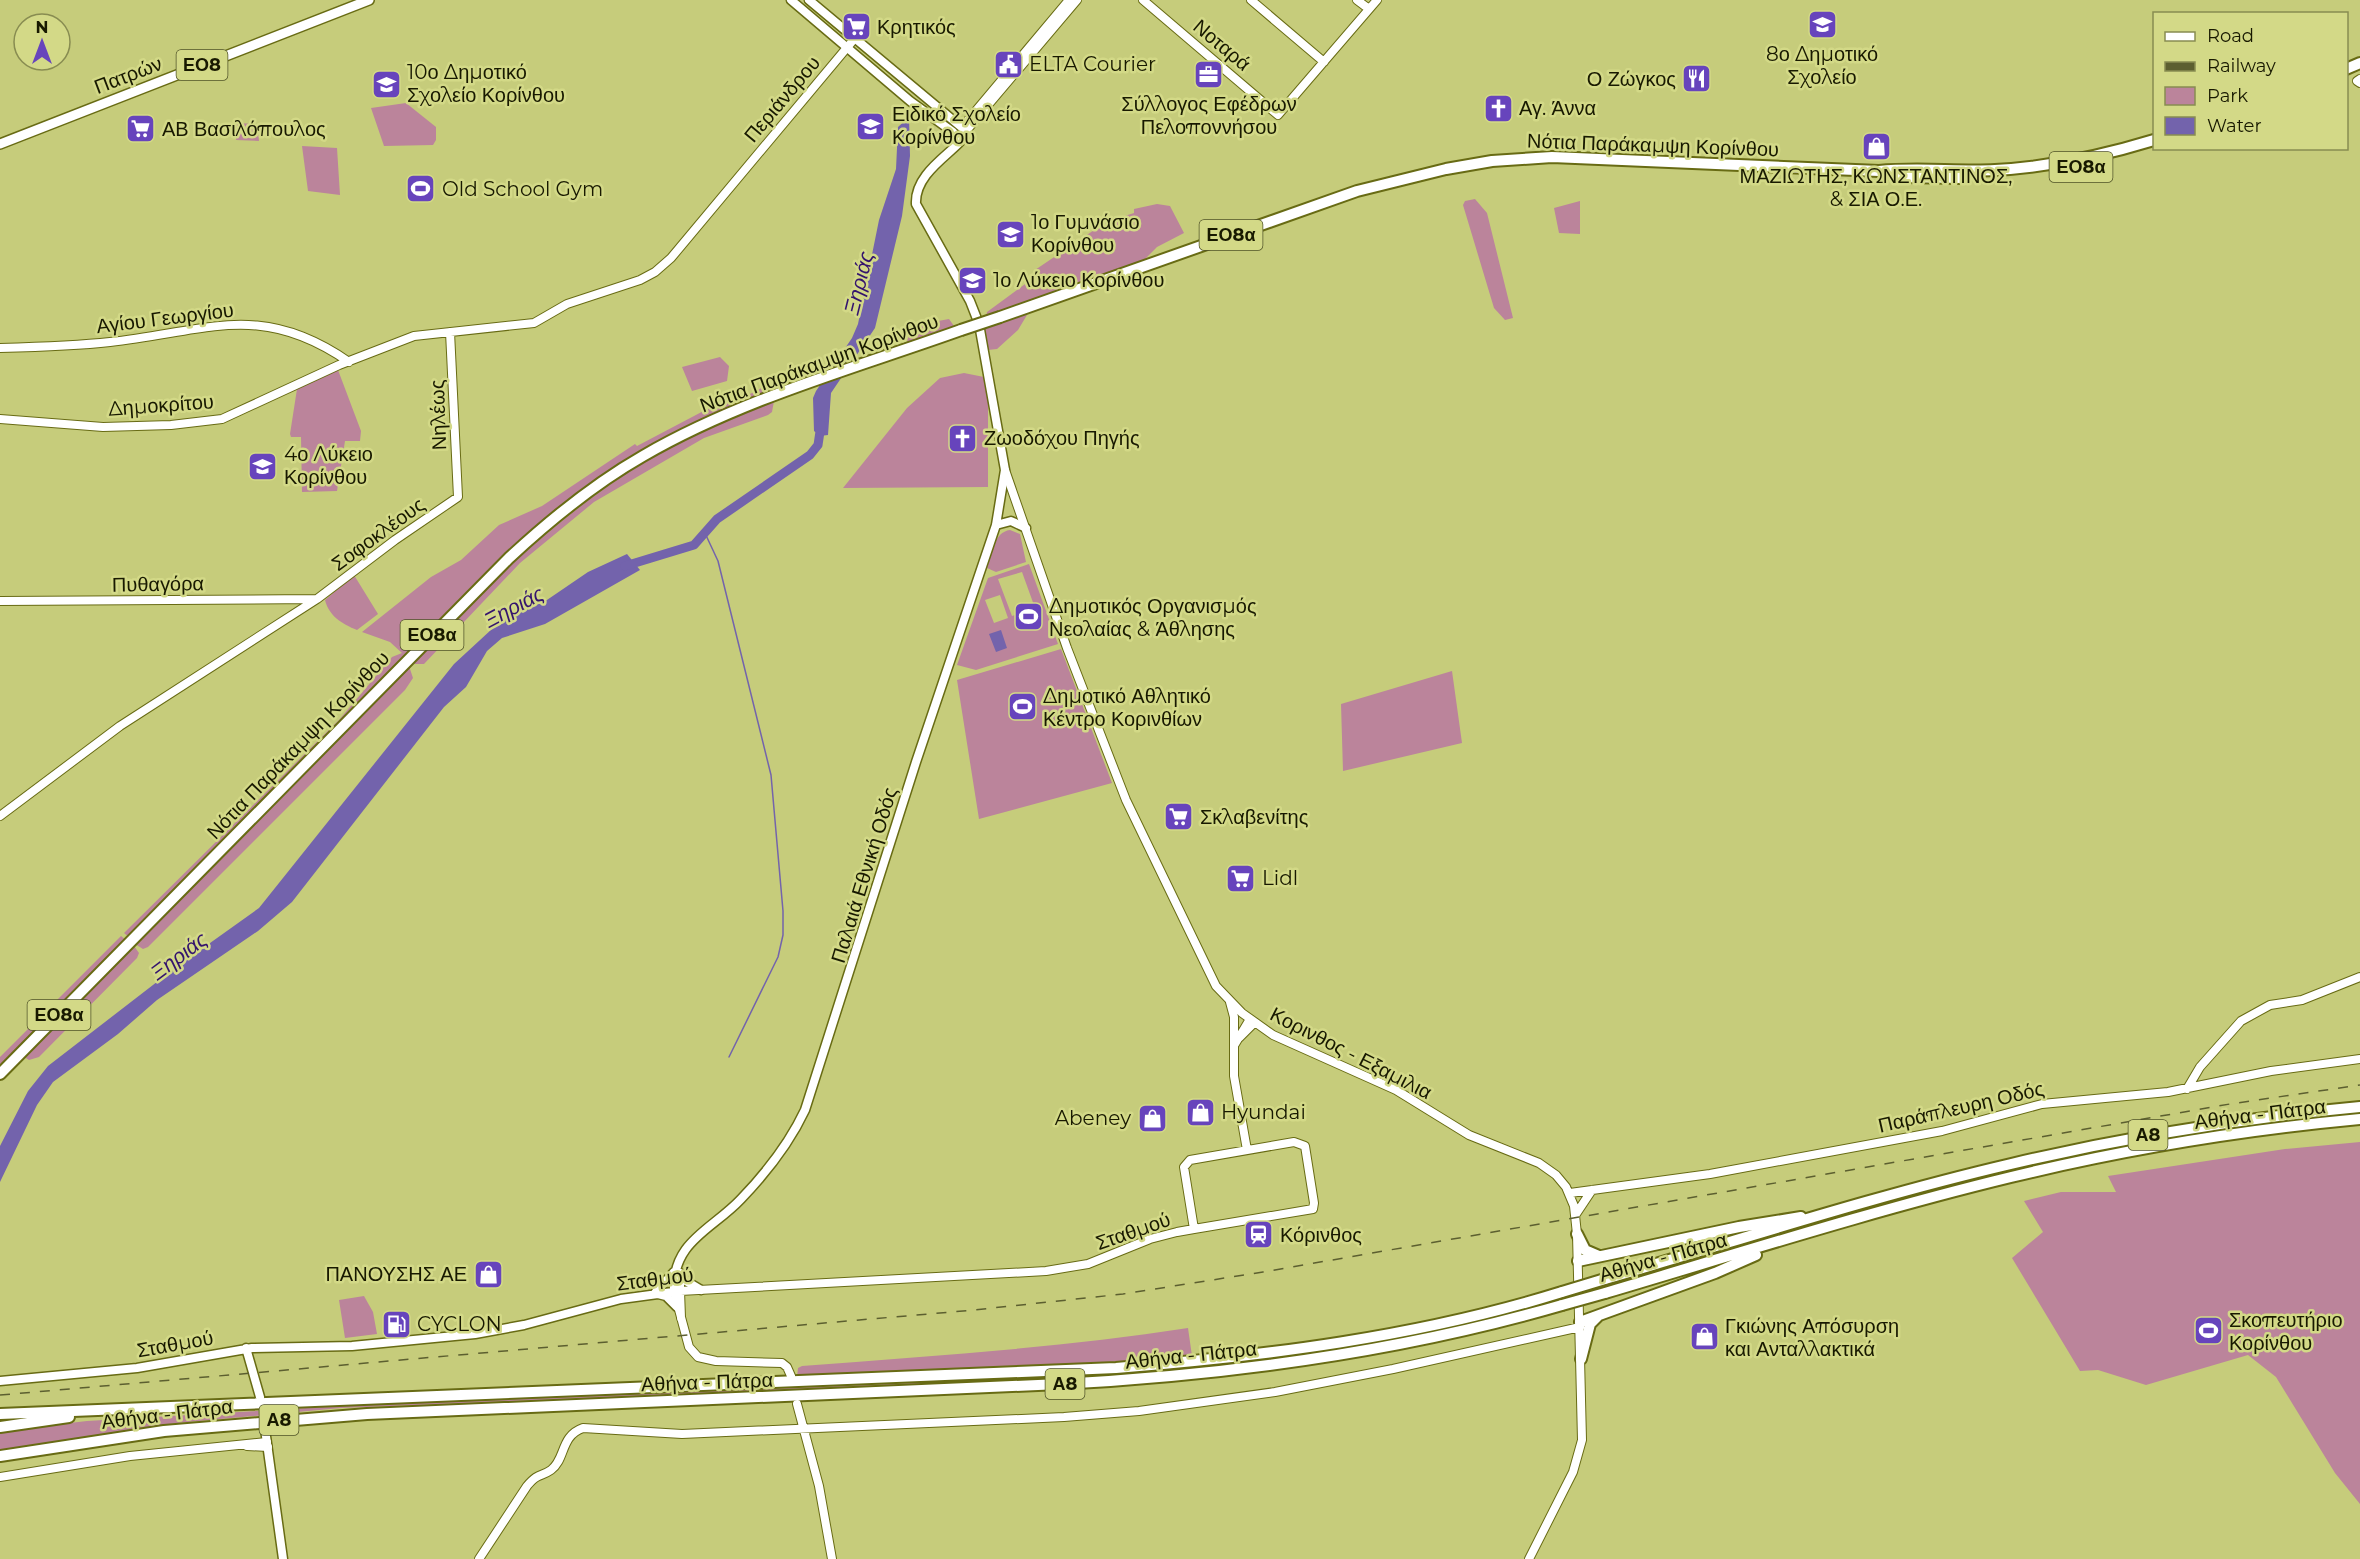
<svg xmlns="http://www.w3.org/2000/svg" width="2360" height="1559" font-family="Montserrat,sans-serif">
<style>
.green{fill:#bb849b;fill-rule:evenodd}
.water{fill:#7363ac}
.lines{fill:none;stroke-linecap:round;stroke-linejoin:round}
.stream{stroke:#7363ac;stroke-width:1.5}
.river{stroke:#7363ac;stroke-width:9}
.secondary-tunnel{stroke:#a3a862;stroke-width:8;stroke-dasharray:8 4;stroke-linecap:butt}
.tertiary-casing{stroke:#686b14;stroke-width:10}
.secondary-casing{stroke:#686b14;stroke-width:11}
.primary-casing{stroke:#686b14;stroke-width:12}
.trunk-casing{stroke:#686b14;stroke-width:14}
.motorway-casing{stroke:#686b14;stroke-width:14}
.tertiary{stroke:#fff;stroke-width:8}
.secondary{stroke:#fff;stroke-width:8}
.primary{stroke:#fff;stroke-width:9}
.trunk{stroke:#fff;stroke-width:10}
.motorway{stroke:#fff;stroke-width:10}
.rail{stroke:#5c5f30;stroke-width:1.5;stroke-dasharray:10 10;stroke-linecap:butt}
.trunk-bridge-casing{stroke:#686b14;stroke-width:14;stroke-linecap:butt}
.motorway-bridge-casing{stroke:#686b14;stroke-width:14;stroke-linecap:butt}
.trunk-bridge{stroke:#fff;stroke-width:10}
.motorway-bridge{stroke:#fff;stroke-width:10}
.labels{text-anchor:middle;stroke-width:5;stroke-linejoin:round;paint-order:stroke}
.shield{fill:#d3d987;stroke:#505328;stroke-width:1.5}
.shield-label{font-size:18px;font-weight:bold;fill:#181900}
.poi-label{font-size:20px;fill:#181900;stroke:#d3d987;text-anchor:start}
.street-label{font-size:20px;fill:#181900;stroke:#d3d987}
.water-label{font-size:21px;font-style:italic;fill:#34146d;stroke:#d3d987}
</style>
<rect width="100%" height="100%" fill="#c6cc7b"/>
<!-- green -->
<path class="green" d="M406,103L436,127V140L433,145L384,146L371,108Z
M236,123L257,124L259,141L236,140Z
M302,146L337,148L340,195L308,191Z
M1475,199L1487,213L1513,318L1505,320L1494,308L1463,205L1465,201Z
M1580,201V234L1559,233L1554,208Z
M1157,204L1170,206L1184,233L1157,247L1143,261L1036,300L1018,330L997,349L988,350L984,327L987,312L1032,279L1035,270L1106,222L1134,213V209Z
M949,319L954,326L907,342L911,326Z
M720,357L729,366L727,381L692,391L682,367Z
M338,370L361,431L360,441H345L337,491L302,492L301,437H291L290,434L297,389Z
M964,373L984,377L988,398V487L843,488L907,408L940,378Z
M769,384L771,391C693,420 611,465 546,518C482,571 426,635 368,694C288,775 208,856 129,937L124,933L339,720L392,657L402,653L390,642L362,632L431,577L461,560L499,525L542,506L635,444L637,446L713,406L750,394Z
M774,401L772,412L768,415L704,438L594,502L520,563L424,664H415L413,661C502,570 593,481 710,426C730,416 752,409 774,401Z
M1010,530L1020,534L1026,562L996,572L987,568C991,554 994,532 1010,530Z
M1029,564L1058,644L976,670L957,665L988,578ZM1022,572L1035,608L1012,616L998,579ZM1000,595L1008,618L994,623L985,600Z
M354,575L378,614L357,630C342,624 329,616 325,600Z
M1061,649L1112,783L979,819L957,680Z
M409,666L413,678L405,690L148,947L143,949L135,944Z
M1452,671L1462,743L1343,771L1341,704Z
M121,936L126,940L0,1067V1057Z
M134,946L139,953L137,958L39,1057L29,1060L24,1057Z
M2360,1112V1114L2271,1124L1908,1199L1499,1317L1387,1341L1287,1358L1086,1378L341,1408L177,1423L0,1450V1431L87,1421L340,1406L1060,1377L1174,1369L1286,1355L1559,1298L1907,1197L2047,1161L2171,1136Z
M2360,1142V1504L2335,1473L2276,1377L2248,1355L2146,1385L2098,1370L2080,1371L2012,1258L2043,1232L2024,1201L2061,1192H2116L2108,1176L2285,1149Z
M364,1296L373,1312L377,1334L345,1338L339,1300Z
M1188,1328L1192,1356L1086,1364L797,1377L798,1368L802,1366C931,1356 1060,1348 1188,1328Z"/>
<!-- water -->
<path class="water" d="M909,117L910,156L902,216L875,328L831,393L828,435L820,436L814,431L813,398L816,391L852,338L858,324L879,220L896,169L898,127Z
M627,554L640,570L545,624L502,638L487,651L466,687L444,707L292,902L258,931L157,1000L118,1034L53,1082L37,1105L0,1182V1146L28,1091L48,1066L175,968L259,908L454,664L505,617L544,602L588,572Z
M1001,630L1007,648L996,652L989,634Z"/>
<g class="lines">
<!-- stream -->
<path class="stream" d="M704,531L718,561L771,775L783,911V935L778,957L729,1057"/>
<!-- river -->
<path class="river" d="M625,566L694,545L717,519L810,455L818,445L821,425"/>
<!-- secondary-tunnel -->
<path class="secondary-tunnel" d="M260,1398L265,1427"/>
<defs>
<path id="tertiary" d="M1143,0L1278,115L1377,0
M1251,0L1324,62
M1357,0L1369,9
M2360,79L2357,81L2360,83
M964,125L1069,0
M966,131L1077,0
M0,348C37,347 74,346 110,342C206,332 260,300 349,362
M0,419L103,427L171,425L222,419L339,365L414,336L534,323L567,304L640,280L655,272L671,258L855,38
M1005,470L1067,648L1126,800L1216,986L1242,1013L1273,1035L1396,1090L1469,1135L1539,1163L1556,1175L1566,1187L1574,1206L1577,1234L1582,1440L1573,1472L1529,1559
M0,601L316,599
M0,816L120,726L317,599L395,540L458,497L450,332
M1230,1002L1234,1017V1076L1247,1150
M1239,1038L1254,1023
M1235,1044L1250,1019
M2187,1089L2200,1067L2241,1021L2270,1005L2302,1000L2360,977
M1570,1193L1710,1174L1942,1131L2042,1104L2168,1092L2271,1071L2360,1059
M1576,1214L1592,1190
M674,1291L689,1347L698,1357L716,1361L782,1363L787,1367L791,1376
M681,1318L680,1291L1046,1271L1088,1264L1150,1239L1177,1232L1194,1229L1313,1209L1314,1203L1305,1146L1294,1142L1190,1160L1184,1167L1194,1229
M797,1404L819,1486L832,1559
M247,1446L268,1447
M0,1477L130,1456L267,1442
M479,1559L527,1486C539,1472 541,1477 551,1470C566,1459 560,1436 583,1428L682,1434L1064,1417L1139,1411L1275,1392L1393,1369L1580,1327"/>
<path id="secondary" d="M791,0L910,101L953,132
M996,525L1011,521L1026,528
M680,1273L686,1281L701,1290
M674,1291C672,1241 712,1230 741,1199C765,1174 790,1142 805,1110L916,762L996,525L1005,470L979,324L970,301L916,204C914,168 966,147 966,131L809,0
M655,1293L674,1272
M658,1294L666,1296L677,1307
M246,1348L260,1397
M0,1381L137,1368L252,1348L352,1346L475,1334L524,1325L621,1299L680,1291V1277
M265,1429L283,1559"/>
<path id="primary" d="M0,144L369,0"/>
<path id="trunk" d="M2346,69L2360,63
M1888,173L1904,177L1962,178
M1000,317L1357,191L1446,169L1492,161L1552,157L1879,171C1918,167 1957,172 1995,170C2050,167 2102,156 2154,140
M0,1074L509,558C550,520 594,484 643,456C741,399 855,368 961,330"/>
<path id="motorway" d="M1577,1234L1585,1250L1599,1256
M1578,1261L1739,1227L1801,1217
M1605,1279C1740,1240 1874,1196 2011,1164C2126,1137 2242,1118 2360,1107
M1605,1293C1740,1253 1875,1210 2011,1177C2126,1149 2242,1130 2360,1119
M1580,1322L1715,1273L1756,1255
M1581,1359L1590,1324L1598,1316
M0,1414L1116,1368C1265,1356 1418,1337 1562,1292
M0,1427L69,1417
M0,1456L164,1431L367,1414L1060,1384C1229,1375 1400,1352 1562,1305"/>
</defs>
<!-- tertiary casing -->
<use href="#tertiary" class="tertiary-casing"/>
<!-- secondary casing -->
<use href="#secondary" class="secondary-casing"/>
<!-- primary casing -->
<use href="#primary" class="primary-casing"/>
<!-- trunk casing -->
<use href="#trunk" class="trunk-casing"/>
<!-- motorway casing -->
<use href="#motorway" class="motorway-casing"/>
<!-- tertiary -->
<use href="#tertiary" class="tertiary"/>
<!-- secondary -->
<use href="#secondary" class="secondary"/>
<!-- primary -->
<use href="#primary" class="primary"/>
<!-- trunk -->
<use href="#trunk" class="trunk"/>
<!-- motorway -->
<use href="#motorway" class="motorway"/>
<!-- rail -->
<path class="rail" d="M0,1395L974,1310L1123,1294L1263,1272L2230,1104L2360,1085"/>
<defs>
<path id="trunk-bridge" d="M961,330L1000,317"/>
<path id="motorway-bridge" d="M1562,1292L1605,1279
M1562,1305L1605,1293"/>
</defs>
<!-- trunk-bridge casing -->
<use href="#trunk-bridge" class="trunk-bridge-casing"/>
<!-- motorway-bridge casing -->
<use href="#motorway-bridge" class="motorway-bridge-casing"/>
<!-- trunk-bridge -->
<use href="#trunk-bridge" class="trunk-bridge"/>
<!-- motorway-bridge -->
<use href="#motorway-bridge" class="motorway-bridge"/>
</g>
<!-- icons -->
<defs>
<symbol id="school-square" viewBox="-11 -11 22 22"><rect x="-9" y="-9" width="18" height="18" rx="4" fill="#6744bc" stroke="#d3d987"/><path d="M0-5L7-2L0 1L-7-2ZM-4 1L0 2.5L4 1V4Q0 6-4 4Z" fill="#fff"/></symbol>
<symbol id="supermarket-square" viewBox="-11 -11 22 22"><rect x="-9" y="-9" width="18" height="18" rx="4" fill="#6744bc" stroke="#d3d987"/><path d="M-6-5.5h2.5l.6 2H6L4.5 2H-2.5L-4.4-4H-6ZM-1.5 3.2a1.3 1.3 0 1 0 .1 0ZM3 3.2a1.3 1.3 0 1 0 .1 0Z" fill="#fff"/></symbol>
<symbol id="civic-square" viewBox="-11 -11 22 22"><rect x="-9" y="-9" width="18" height="18" rx="4" fill="#6744bc" stroke="#d3d987"/><path d="M-.6-6.5H3V-4.5H.6V-3L4-1V1h2V6H-6V1h2V-1L-.6-3ZM-1.2 2.5V6h2.4V2.5Z" fill="#fff"/></symbol>
<symbol id="office-square" viewBox="-11 -11 22 22"><rect x="-9" y="-9" width="18" height="18" rx="4" fill="#6744bc" stroke="#d3d987"/><path d="M-6-3h4V-5.5h4V-3h4V5H-6ZM-1-4.5V-3h2v-1.5ZM-6 0V1H6V0Z" fill="#fff"/></symbol>
<symbol id="restaurant-square" viewBox="-11 -11 22 22"><rect x="-9" y="-9" width="18" height="18" rx="4" fill="#6744bc" stroke="#d3d987"/><path d="M-5-6h1v4h1v-4h1v4h1v-4h1v5L-1.5 .5V6h-2V.5L-5-1ZM5-6V6H3V1.5H1.5Q1.5-4 5-6Z" fill="#fff"/></symbol>
<symbol id="church-square" viewBox="-11 -11 22 22"><rect x="-9" y="-9" width="18" height="18" rx="4" fill="#6744bc" stroke="#d3d987"/><path d="M-1.2-6h2.4v3.5h3.3v2.4h-3.3V6h-2.4V-.1h-3.3v-2.4h3.3Z" fill="#fff"/></symbol>
<symbol id="shop-square" viewBox="-11 -11 22 22"><rect x="-9" y="-9" width="18" height="18" rx="4" fill="#6744bc" stroke="#d3d987"/><path d="M-5-2.5h2.3a2.7 3.5 0 0 1 5.4 0H5L5.5 6h-11ZM-1.5-2.5h3a1.5 2.3 0 0 0-3 0Z" fill="#fff"/></symbol>
<symbol id="stadium-square" viewBox="-11 -11 22 22"><rect x="-9" y="-9" width="18" height="18" rx="4" fill="#6744bc" stroke="#d3d987"/><path d="M0-5a6.5 5 0 1 0 0 10a6.5 5 0 1 0 0-10ZM-3.5-1.8h7v3.6h-7Z" fill="#fff"/></symbol>
<symbol id="station-square" viewBox="-11 -11 22 22"><rect x="-9" y="-9" width="18" height="18" rx="4" fill="#6744bc" stroke="#d3d987"/><path d="M-3-6H3Q5-6 5-4V2Q5 4 3 4L4.5 6H3L1.5 4h-3L-3 6H-4.5L-3 4Q-5 4-5 2V-4Q-5-6-3-6ZM-3.5-4v3h7v-3ZM-3.5 1v1.5H-2V1ZM2 1v1.5H3.5V1Z" fill="#fff"/></symbol>
<symbol id="fuel-square" viewBox="-11 -11 22 22"><rect x="-9" y="-9" width="18" height="18" rx="4" fill="#6744bc" stroke="#d3d987"/><path d="M-5.5-6h7V0h2V4h1.3V-2.5L3-4.5l.8-.8L6-3V5H2.5V1h-1V6h-7ZM-4.2-4.7v3.2H.2V-4.7Z" fill="#fff"/></symbol>
</defs>
<g fill-rule="evenodd">
<use href="#school-square" x="1806" y="8" width="33" height="33"/>
<use href="#supermarket-square" x="840" y="10" width="33" height="33"/>
<use href="#civic-square" x="992" y="48" width="33" height="33"/>
<use href="#office-square" x="1192" y="58" width="33" height="33"/>
<use href="#restaurant-square" x="1680" y="62" width="33" height="33"/>
<use href="#school-square" x="370" y="68" width="33" height="33"/>
<use href="#church-square" x="1482" y="92" width="33" height="33"/>
<use href="#school-square" x="854" y="110" width="33" height="33"/>
<use href="#supermarket-square" x="124" y="112" width="33" height="33"/>
<use href="#shop-square" x="1860" y="130" width="33" height="33"/>
<use href="#stadium-square" x="404" y="172" width="33" height="33"/>
<use href="#school-square" x="994" y="218" width="33" height="33"/>
<use href="#school-square" x="956" y="264" width="33" height="33"/>
<use href="#church-square" x="946" y="422" width="33" height="33"/>
<use href="#school-square" x="246" y="450" width="33" height="33"/>
<use href="#stadium-square" x="1012" y="600" width="33" height="33"/>
<use href="#stadium-square" x="1006" y="690" width="33" height="33"/>
<use href="#supermarket-square" x="1162" y="800" width="33" height="33"/>
<use href="#supermarket-square" x="1224" y="862" width="33" height="33"/>
<use href="#shop-square" x="1184" y="1096" width="33" height="33"/>
<use href="#shop-square" x="1136" y="1102" width="33" height="33"/>
<use href="#station-square" x="1242" y="1218" width="33" height="33"/>
<use href="#shop-square" x="472" y="1258" width="33" height="33"/>
<use href="#fuel-square" x="380" y="1308" width="33" height="33"/>
<use href="#stadium-square" x="2192" y="1314" width="33" height="33"/>
<use href="#shop-square" x="1688" y="1320" width="33" height="33"/>
</g>
<g class="labels">
<!-- shield labels -->
<g class="shield">
<rect x="176.5" y="50" width="51" height="30" rx="4.5"/>
<rect x="2049.5" y="152" width="63" height="30" rx="4.5"/>
<rect x="1199.5" y="220" width="63" height="30" rx="4.5"/>
<rect x="400.5" y="620" width="63" height="30" rx="4.5"/>
<rect x="27.5" y="1000" width="63" height="30" rx="4.5"/>
<rect x="2128.5" y="1120" width="39" height="30" rx="4.5"/>
<rect x="1045.5" y="1369" width="39" height="30" rx="4.5"/>
<rect x="259.5" y="1405" width="39" height="30" rx="4.5"/>
</g>
<g class="shield-label">
<text x="202" y="71">ΕΟ8</text>
<text x="2081" y="173">ΕΟ8α</text>
<text x="1231" y="241">ΕΟ8α</text>
<text x="432" y="641">ΕΟ8α</text>
<text x="59" y="1021">ΕΟ8α</text>
<text x="2148" y="1141">Α8</text>
<text x="1065" y="1390">Α8</text>
<text x="279" y="1426">Α8</text>
</g>
<!-- poi labels -->
<g class="poi-label">
<text x="877" y="34">Κρητικός</text>
<text x="1822" y="61" text-anchor="middle">8ο Δημοτικό<tspan x="1822" dy="23">Σχολείο</tspan></text>
<text x="1029" y="71">ELTA Courier</text>
<text x="407" y="79">10ο Δημοτικό<tspan x="407" dy="23">Σχολείο Κορίνθου</tspan></text>
<text x="1676" y="86" text-anchor="end">Ο Ζώγκος</text>
<text x="1209" y="111" text-anchor="middle">Σύλλογος Εφέδρων<tspan x="1209" dy="23">Πελοποννήσου</tspan></text>
<text x="1519" y="115">Αγ. Άννα</text>
<text x="892" y="121">Ειδικό Σχολείο<tspan x="892" dy="23">Κορίνθου</tspan></text>
<text x="162" y="136">ΑΒ Βασιλόπουλος</text>
<text x="1876" y="183" text-anchor="middle">ΜΑΖΙΩΤΗΣ, ΚΩΝΣΤΑΝΤΙΝΟΣ,<tspan x="1876" dy="23">&amp; ΣΙΑ Ο.Ε.</tspan></text>
<text x="442" y="196">Old School Gym</text>
<text x="1031" y="229">1ο Γυμνάσιο<tspan x="1031" dy="23">Κορίνθου</tspan></text>
<text x="993" y="287">1ο Λύκειο Κορίνθου</text>
<text x="984" y="445">Ζωοδόχου Πηγής</text>
<text x="284" y="461">4ο Λύκειο<tspan x="284" dy="23">Κορίνθου</tspan></text>
<text x="1049" y="613">Δημοτικός Οργανισμός<tspan x="1049" dy="23">Νεολαίας &amp; Άθλησης</tspan></text>
<text x="1043" y="703">Δημοτικό Αθλητικό<tspan x="1043" dy="23">Κέντρο Κορινθίων</tspan></text>
<text x="1200" y="824">Σκλαβενίτης</text>
<text x="1262" y="885">Lidl</text>
<text x="1221" y="1119">Hyundai</text>
<text x="1131" y="1125" text-anchor="end">Abeney</text>
<text x="1280" y="1242">Κόρινθος</text>
<text x="467" y="1281" text-anchor="end">ΠΑΝΟΥΣΗΣ ΑΕ</text>
<text x="2229" y="1327">Σκοπευτήριο<tspan x="2229" dy="23">Κορίνθου</tspan></text>
<text x="417" y="1331">CYCLON</text>
<text x="1725" y="1333">Γκιώνης Απόσυρση<tspan x="1725" dy="23">και Ανταλλακτικά</tspan></text>
</g>
<!-- street labels -->
<g class="street-label">
<text transform="translate(1222 45) rotate(40)" y="7">Νοταρά</text>
<text transform="translate(128 75) rotate(-21)" y="7">Πατρών</text>
<text transform="translate(782 99) rotate(-50)" y="7">Περιάνδρου</text>
<text transform="translate(1653 145) rotate(2)" y="7">Νότια Παράκαμψη Κορίνθου</text>
<text transform="translate(165 318) rotate(-7)" y="7">Αγίου Γεωργίου</text>
<text transform="translate(819 363) rotate(-20)" y="7">Νότια Παράκαμψη Κορίνθου</text>
<text transform="translate(161 405) rotate(-4)" y="7">Δημοκρίτου</text>
<text transform="translate(438 415) rotate(-92)" y="7">Νηλέως</text>
<text transform="translate(378 534) rotate(-36)" y="7">Σοφοκλέους</text>
<text transform="translate(158 584) rotate(-1)" y="7">Πυθαγόρα</text>
<text transform="translate(298 745) rotate(-46)" y="7">Νότια Παράκαμψη Κορίνθου</text>
<text transform="translate(864 875) rotate(-73)" y="7">Παλαιά Εθνική Οδός</text>
<text transform="translate(1351 1053) rotate(27)" y="7">Κορινθος - Εξαμιλια</text>
<text transform="translate(1961 1107) rotate(-13)" y="7">Παράπλευρη Οδός</text>
<text transform="translate(2260 1114) rotate(-7)" y="7">Αθήνα - Πάτρα</text>
<text transform="translate(1133 1231) rotate(-19)" y="7">Σταθμού</text>
<text transform="translate(1663 1257) rotate(-16)" y="7">Αθήνα - Πάτρα</text>
<text transform="translate(655 1279) rotate(-7)" y="7">Σταθμού</text>
<text transform="translate(175 1344) rotate(-10)" y="7">Σταθμού</text>
<text transform="translate(1191 1355) rotate(-6)" y="7">Αθήνα - Πάτρα</text>
<text transform="translate(707 1382) rotate(-2)" y="7">Αθήνα - Πάτρα</text>
<text transform="translate(167 1414) rotate(-7)" y="7">Αθήνα - Πάτρα</text>
</g>
<!-- water labels -->
<g class="water-label">
<text transform="translate(859 283) rotate(-76)" y="7">Ξηριάς</text>
<text transform="translate(514 607) rotate(-28)" y="7">Ξηριάς</text>
<text transform="translate(179 956) rotate(-37)" y="7">Ξηριάς</text>
</g>
</g>
<!-- legend -->
<rect x="2153" y="12" width="195" height="138" fill="#d3d987" stroke="#888c51" stroke-width="1.5"/>
<rect x="2165" y="32" width="30" height="9" fill="#ffffff" stroke="#888c51" stroke-width="1.5"/>
<text x="2207" y="42" font-size="18" fill="#181900">Road</text>
<rect x="2165" y="62" width="30" height="9" fill="#5c5f30" stroke="#888c51" stroke-width="1.5"/>
<text x="2207" y="72" font-size="18" fill="#181900">Railway</text>
<rect x="2165" y="87" width="30" height="18" fill="#bb849b" stroke="#888c51" stroke-width="1.5"/>
<text x="2207" y="102" font-size="18" fill="#181900">Park</text>
<rect x="2165" y="117" width="30" height="18" fill="#7363ac" stroke="#888c51" stroke-width="1.5"/>
<text x="2207" y="132" font-size="18" fill="#181900">Water</text>
<!-- north arrow -->
<g transform="translate(42 42)"><circle r="28" fill="#d3d987" stroke="#888c51" stroke-width="1.5"/>
<path d="M0-4.5L10 22L0 15L-10 22Z" fill="#6744bc"/>
<text y="-9" font-size="16" font-weight="bold" text-anchor="middle" fill="#181900">N</text>
</g>
</svg>
